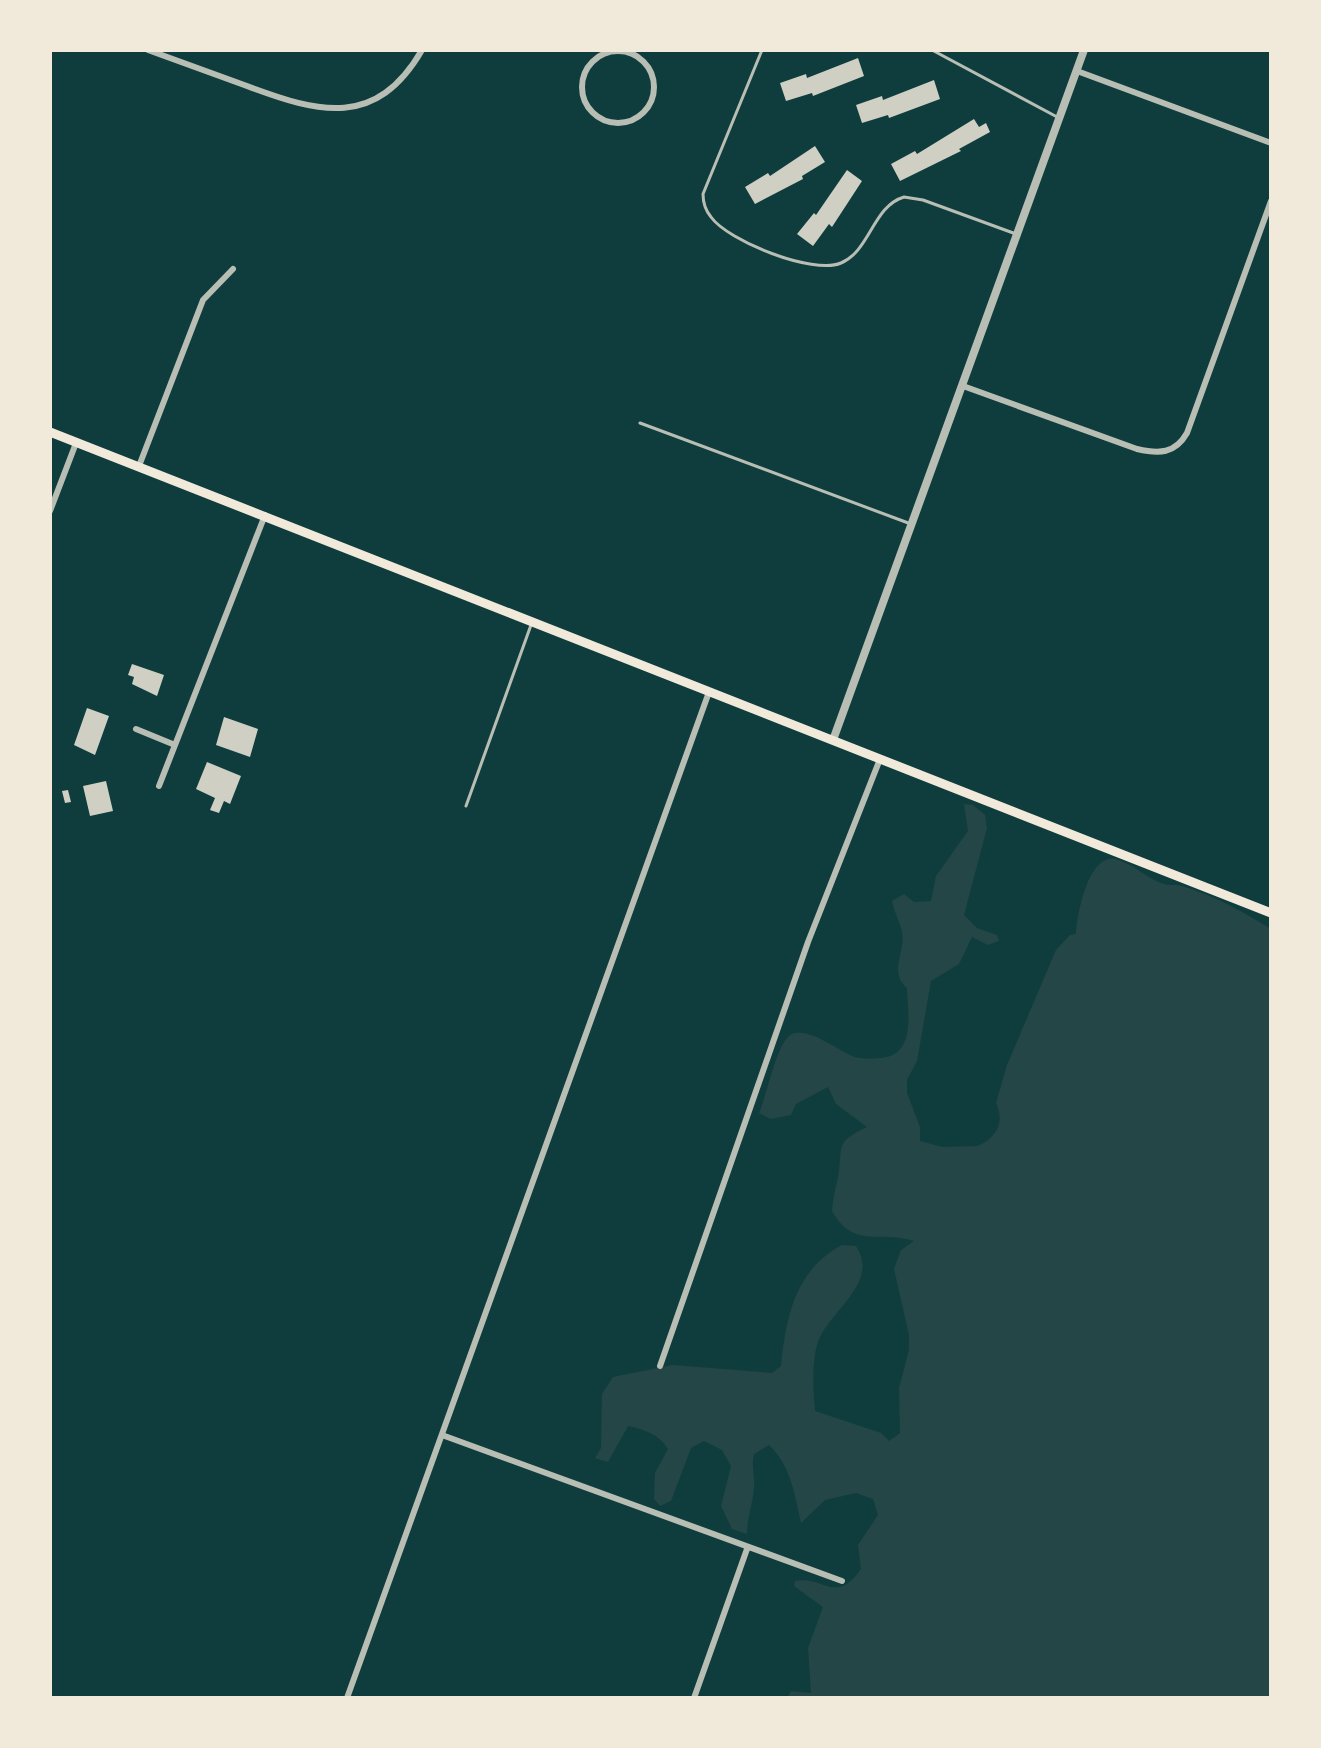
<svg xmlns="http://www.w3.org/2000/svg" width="1321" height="1748" font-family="'Space Grotesk',sans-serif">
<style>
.green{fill:#244646}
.building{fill:#cfcfc3}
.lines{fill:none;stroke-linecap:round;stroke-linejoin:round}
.service{stroke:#b8beb3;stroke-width:3}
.minor{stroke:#b8beb3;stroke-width:6}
.tertiary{stroke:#b8beb3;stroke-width:8}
.secondary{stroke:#f1e9da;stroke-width:9}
</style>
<rect width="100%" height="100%" fill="#0f3d3e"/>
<!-- green -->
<path class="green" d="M964,804L973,805L985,815L987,828L964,915L977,928L997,935L999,941L988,945L972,937L959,964L931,981L917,1061L907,1080V1093L920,1127V1141L943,1147L978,1146C997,1137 1005,1122 996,1103L1007,1065L1056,950L1070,935L1076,934C1077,915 1088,854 1115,859C1133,863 1147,879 1164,884C1170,886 1176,884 1182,886C1213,895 1244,912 1271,929V1698H787L791,1691L811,1693L808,1648L823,1607L794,1586L795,1581C824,1575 835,1606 861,1569L858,1545L878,1515L873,1499L856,1493L825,1500L801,1523C795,1495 791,1466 769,1445L754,1454C751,1467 755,1475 754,1487C753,1504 747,1517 747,1534L732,1529L721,1506L731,1466L722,1450L704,1441L691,1448L671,1501L660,1506L654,1499L655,1473L668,1449C660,1435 644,1429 628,1426L608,1462L595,1458L601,1448L602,1394L613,1377L673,1365L772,1373L781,1366C786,1317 795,1270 842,1245L856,1246C879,1281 835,1307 820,1337C811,1356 813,1390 815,1411L881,1433L889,1441L900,1433L899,1388L909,1350V1335L894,1269L901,1250L914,1241C881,1230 854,1250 832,1211C833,1199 835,1190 838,1178C844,1149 832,1143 867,1127L836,1104L828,1087L796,1104L791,1115L771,1119L759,1113C767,1096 777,1040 792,1034C810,1027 838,1051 855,1057C862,1059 872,1059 880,1058C916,1056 908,1014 907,988C888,972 906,952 902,932C900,922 894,912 892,901L904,894L914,902L931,901L936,876L968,831Z"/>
<!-- building -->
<path class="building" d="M858,58L864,76L813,96L812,93L786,101L780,83L806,74L807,78Z
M934,80L940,99L889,118L888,115L862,123L856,105L882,96L883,100Z
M974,119L979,127L986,123L990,132L959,149L961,151L900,181L891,164L915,151L917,154Z
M815,146L825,162L802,176L803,179L755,204L745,187L768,173L770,176Z
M847,170L862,181L832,227L829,224L813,246L797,234L814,213L816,215Z
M132,664L164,675L157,696L132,684L134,677L128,675Z
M87,708L109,716L95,755L74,745Z
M224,717L258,729L250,757L216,745Z
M207,762L241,776L230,804L224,801L219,813L210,810L215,798L196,789Z
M106,781L113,811L90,816L83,786Z
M68,790L71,802L65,803L62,791Z"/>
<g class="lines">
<!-- service -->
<path class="service" d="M762,50L703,194C703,202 706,211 711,217C728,241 813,275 841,263C870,251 873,206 904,197L923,200L1016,234
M932,50L1059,118
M640,423L911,524
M466,806L531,625"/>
<!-- minor -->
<path class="minor" d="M148,50C181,62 214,74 247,86C319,113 376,129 422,50
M582 87a36 36 0 1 1 72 0a36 36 0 1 1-72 0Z
M1077,71L1271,143
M963,386L1137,449C1159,454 1175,454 1187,433L1271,201
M139,466L203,300L233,269
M50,511L76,443
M136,729L175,745
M159,786L265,515
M660,1366L808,942L880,759
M442,1435L842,1581
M347,1698L709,692
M694,1698L747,1549"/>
<!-- tertiary -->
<path class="tertiary" d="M833,740L1084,50"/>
<!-- secondary -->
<path class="secondary" d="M50,432L1271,913"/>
</g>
<!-- border -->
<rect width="1321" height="1748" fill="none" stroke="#f1e9da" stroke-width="104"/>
</svg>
